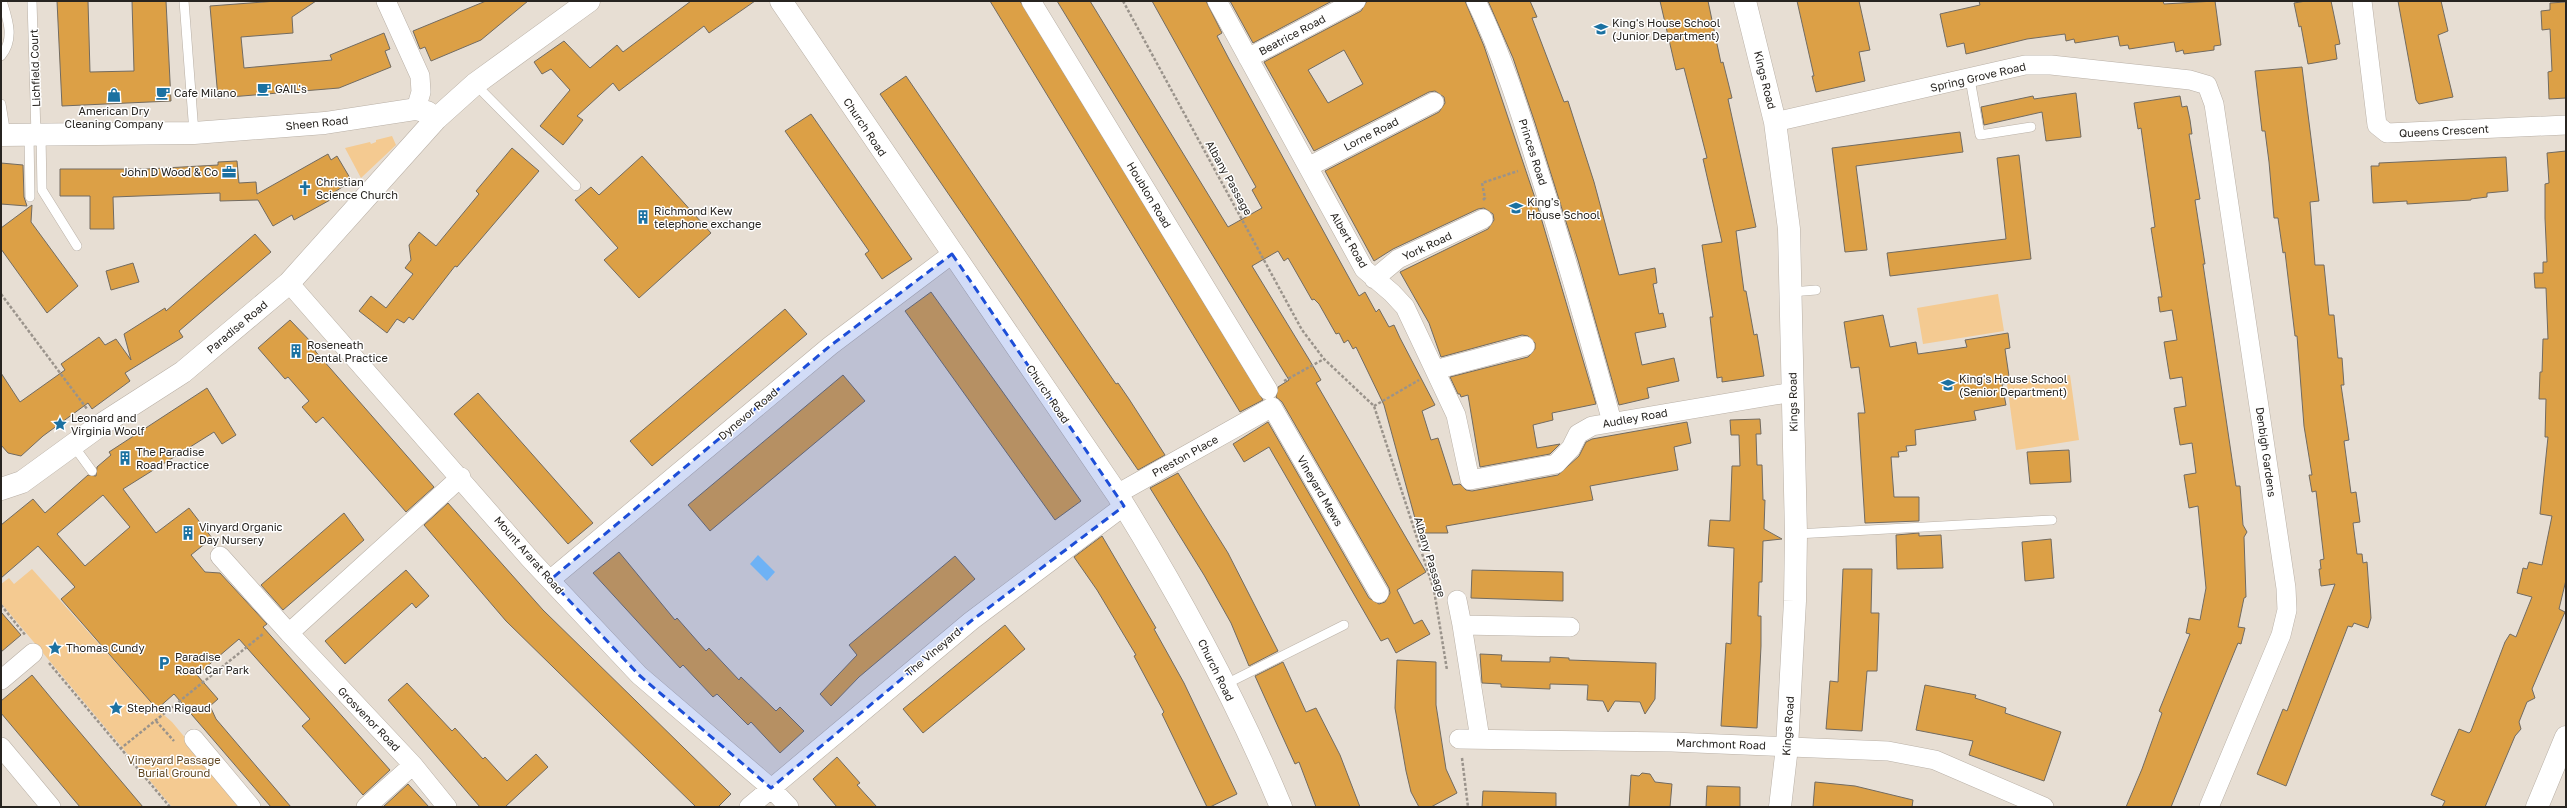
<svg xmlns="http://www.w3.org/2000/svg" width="2567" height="808" font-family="'Golos Text',sans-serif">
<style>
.green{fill:#f4ca91}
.water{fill:#82cbfd}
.building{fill:#dca046;stroke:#726b61;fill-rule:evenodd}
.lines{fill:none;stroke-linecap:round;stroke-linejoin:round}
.service-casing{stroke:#b9b0a6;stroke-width:10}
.minor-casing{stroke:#b9b0a6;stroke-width:20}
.tertiary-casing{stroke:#b9b0a6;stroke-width:23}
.secondary-casing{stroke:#b9b0a6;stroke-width:23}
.primary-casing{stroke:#b9b0a6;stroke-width:23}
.path{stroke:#9a938b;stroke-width:2.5;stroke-dasharray:3 2;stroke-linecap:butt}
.service{stroke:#fff;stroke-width:9}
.minor{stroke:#fff;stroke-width:19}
.tertiary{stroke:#fff;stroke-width:22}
.secondary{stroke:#fff;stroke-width:22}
.primary{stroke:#fff;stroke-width:22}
.marked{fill:#1d4ed8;fill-opacity:0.2;stroke:#1d4ed8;stroke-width:3;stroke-dasharray:8 5;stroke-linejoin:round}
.labels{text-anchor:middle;stroke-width:3;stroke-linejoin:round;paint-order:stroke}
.poi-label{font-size:11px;fill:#272420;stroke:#fff;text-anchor:start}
.street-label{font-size:11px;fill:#272420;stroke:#fff}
.park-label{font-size:11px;fill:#634924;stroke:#fff}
</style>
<rect width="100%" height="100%" fill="#e7ded3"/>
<!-- green -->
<path class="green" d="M392,136L396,145L361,178L345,148L370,142L371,144L376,142V140Z
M1998,294L2004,331L1923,344L1917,308Z
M2070,375L2079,440L2016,450L2007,384Z
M32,569L157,709L172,722L243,807H172L1,603V584L9,578L14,584Z"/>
<!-- water -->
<path class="water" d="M758,555L775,572L767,581L750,564Z"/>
<!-- building -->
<path class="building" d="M57,1H88L90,72L134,71L132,1H166L171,101L62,106Z
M277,1H316L292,17L293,33L241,37L244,68L332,60L330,55L384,33L390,49L385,51L391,67L339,88L218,98L210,6Z
M486,1H528L481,40L431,61L425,47L420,49L413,31Z
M691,1H755L709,33L704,26L619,91L613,83L577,116L583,120L563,145L540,126L570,90L551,69L542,74L534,62L564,41L590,68L617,45L623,52Z
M990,1H1020L1263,400L1240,412Z
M1057,1H1090L1228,227L1262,208L1252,190L1256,187L1152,1H1206L1222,33L1217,36L1229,59L1359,296L1365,292L1376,312L1379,309L1389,327L1394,325L1400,338L1435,405L1422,411L1431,440L1438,438L1453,485L1460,484L1466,490L1472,491L1558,475L1579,456L1586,442L1592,439L1687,422L1691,443L1674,447L1678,470L1590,486L1593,500L1446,526L1448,533H1419L1384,405L1356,347L1353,349L1348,340L1344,343L1339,333L1336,334L1319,304L1314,299L1312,300L1288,258L1284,261L1278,251L1252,266L1310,361L1321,380L1316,383L1426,572L1397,590L1414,624L1422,620L1430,634L1396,653L1388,638L1381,641L1269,447L1244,462L1233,444L1268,422L1369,598L1379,604L1385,602L1390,593L1389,588L1282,402L1276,397L1278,387L1289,380Z
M1230,1H1332L1253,43Z
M1367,1H1465L1484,46L1537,204L1596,404L1552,413L1553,420L1533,425L1537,448L1560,444L1550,454L1480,467L1468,395L1461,397L1460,394H1458L1450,377L1528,357L1535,349V343L1528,336L1522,335L1441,357L1429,323L1400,272L1488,229L1494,220L1493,214L1484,208L1478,209L1393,249L1374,261L1325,171L1439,112L1445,103L1444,97L1435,91L1429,92L1314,151L1264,62L1361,11ZM1344,50L1363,84L1328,103L1308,70Z
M1488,1H1530L1537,17L1532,18L1564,102L1568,101L1594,182L1619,275L1655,268L1657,283L1653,284L1659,314L1663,313L1666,327L1635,333L1642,365L1674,358L1679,381L1647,388L1649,398L1619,405L1578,260L1535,123L1513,58Z
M1660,1H1708L1721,63L1723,62L1732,98L1728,99L1756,227L1736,231L1744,291H1746L1754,335L1757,334L1764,376L1722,382V377L1717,378L1710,317H1713L1702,245L1722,242L1703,159L1707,158L1684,68L1676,70Z
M1797,1H1859L1870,50L1859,52L1865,81L1816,92L1812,76H1814Z
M1979,1H2163L2164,4L2215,1L2221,45L2214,46V50L2184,54L2183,50L2176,52L2174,42L2129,49L2128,45L2120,46L2118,36L2075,43L2074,39L2066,41L2065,34L2027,39L1966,54L1964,43L1947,47L1940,14L1980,5Z
M2306,1H2331L2340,44L2335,45L2337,59L2308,64L2301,26L2299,27L2294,3Z
M2398,1H2441L2448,31L2438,35L2453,97L2419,104L2416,100Z
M2566,2V98L2549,99L2548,72L2552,71L2550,29L2542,30L2541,11L2550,10V3Z
M2302,67L2319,201L2310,202L2315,265H2324L2329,315H2334L2338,358H2342L2344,385H2341L2349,440L2344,441L2351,493L2356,492L2360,522L2353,523L2357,554H2362L2363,563L2367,562L2371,618L2368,628L2354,623L2352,627L2348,626L2286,786L2257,774L2283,709L2287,711L2335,584L2321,586L2319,569H2321L2320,560L2324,559L2316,491L2312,492L2309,475H2312L2304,426L2297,336H2295L2285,252L2283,253L2278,218H2274L2269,162L2265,131H2262L2255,71Z
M906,76L1116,384L1118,383L1129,399L1165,455L1138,470L1028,310L880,94Z
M2076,93L2081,137L2046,141L2042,112L1984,125L1981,107L2033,96L2034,99Z
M2180,96L2182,107L2187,106L2190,120L2192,134H2189L2200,199L2195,200L2205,264H2203L2236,486H2240L2243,525L2247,532L2244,537L2246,597L2244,598L2238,627L2245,628L2241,644L2238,643L2171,807H2126L2142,769L2162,713L2159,711L2190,634L2186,633L2189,618L2200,620L2206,588L2198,506L2189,508L2184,475L2196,473L2192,443L2180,445L2174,408L2186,406L2182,377L2170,379L2164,342L2177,340L2172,310L2160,312L2158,297H2162L2151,228L2155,227L2141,128L2138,129L2134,103Z
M811,114L912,259L882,279L865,254L869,251L785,131Z
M1960,132L1963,152L1856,166L1867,250L1845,252L1832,148Z
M512,148L539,171L457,267L455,266L413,320L409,317L404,323L397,319L387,333L359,311L371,296L386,308L413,274L405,268L411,260L409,245L419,232L436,246L479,194L476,191Z
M2566,151V580L2559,609L2565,612L2532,689L2535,698L2527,702L2519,722L2521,729L2515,736L2485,807H2442L2445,801L2431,795L2459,729L2469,733L2471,731L2505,642L2510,634L2516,637L2532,597L2517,593L2523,568L2527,569L2529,562L2542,565L2552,516L2540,514L2548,437H2545L2546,399H2539L2540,372H2542L2543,339H2548L2546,288H2535L2534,273H2543V262H2547L2545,218V184L2549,183L2547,153Z
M328,154L331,160L337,156L350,178L343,183L344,186L328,196L330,200L294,220L292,215L273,226L258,200L220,201V193L113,197L114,229H90V196H60V169H147L218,165V162L237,161L239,183L256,182L257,194Z
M2019,155L2031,259L1890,276L1887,253L2006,239L1997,158Z
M642,156L711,233L639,298L604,260L618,248L575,200L591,187L599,195Z
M2506,157L2508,191L2487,193V197L2471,199V200L2407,204V201L2373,203L2371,166H2379V163Z
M1,163L23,165L24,197L27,206L1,204Z
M32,205L31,222L78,286L47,313L1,249V228Z
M255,234L271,252L179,331L183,337L125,373L130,381L92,409L88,403L43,436L21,456L8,453L1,445V373L20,402L65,370L61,364L99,337L105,345L116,339L131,360L124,334L165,308L166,311Z
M133,263L139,282L111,290L106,271Z
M931,292L1081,501L1055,520L905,311Z
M785,309L807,334L652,466L630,441Z
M1883,315L1890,347L1916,342L1918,354L1967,347L1965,340L2008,333L2010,348L2005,349L2010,383L2002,384L2006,405L1974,411L1976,420L1915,430L1916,445L1906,446L1907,451L1898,452L1899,457H1891L1894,497H1919V521L1865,523L1858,413H1865L1859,367L1851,368L1844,322Z
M290,320L313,344L312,345L316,352L434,487L406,512L323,417L316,423L302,407L309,401L288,377L285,379L258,348Z
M843,375L865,401L710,531L688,505Z
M207,388L236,435L222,444L214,432L123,489L156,533L189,508L212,538L191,555L205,572L220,573L267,624L263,627L390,770L363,795L302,726L310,719L239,639L197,675L218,699L210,706L216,719L291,807H271L174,694L157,709L61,599L75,587L38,546L1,578V525L33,499L45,513L88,475L96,476L97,467L111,455L109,452ZM103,495L130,527L85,566L57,534Z
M478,393L593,523L568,544L454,414Z
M1760,419L1761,434H1756L1757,465H1762L1763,500H1765L1764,529L1782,539L1763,541L1762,582H1759L1758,616H1761V646L1757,728L1721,726L1726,643L1731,644L1734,548L1708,546L1710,520L1730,521L1732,466H1740L1739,435H1731L1730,420Z
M2069,450L2071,482L2030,484L2027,452Z
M1178,473L1228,553L1278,651L1249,666L1231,623L1204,575L1150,488Z
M448,503L543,610L731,794L718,807H696L506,621L424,525Z
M344,513L364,540L283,610L261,585Z
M1919,533V536L1941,535L1943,568L1897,569L1896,535Z
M1102,536L1156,628L1154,629L1184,683L1237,794L1210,807H1207L1162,714L1164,712L1134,656L1136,655L1097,590L1074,557Z
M2051,539L2054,578L2025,581L2022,542Z
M619,552L675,620L677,618L706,651L709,648L739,680L741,677L776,711L780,707L804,731L780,753L751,722L748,725L717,694L713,697L683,665L680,668L593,573Z
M955,556L975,579L859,677L831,706L820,694L857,655L849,645Z
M1843,569H1872L1871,613H1879L1877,671H1867L1862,731L1826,729L1830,681L1838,682Z
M406,570L429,596L416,608L412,603L345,664L325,641Z
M1472,570L1563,572V601L1471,598Z
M1,612L21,635L1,652Z
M1005,625L1025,649L923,733L903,709Z
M1480,654L1502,655L1501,661L1550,662V657L1569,658V660L1656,663L1655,699L1645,714L1640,702L1615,701L1608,712L1603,701L1587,700L1588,685L1550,684V689L1501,687V684L1482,683Z
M1397,660L1436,662V705L1446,769L1457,793L1431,807H1419L1411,792L1406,771L1395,708Z
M1283,662L1306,712L1316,708L1340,755L1360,807H1316L1299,762L1295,764L1255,676Z
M32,675L56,704L143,807H80L1,713V701Z
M407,683L452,731L455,728L483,759L485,757L507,781L536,754L548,767L505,807H480L388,700Z
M1925,685L1976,695L1975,698L2006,708L2005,713L2061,732L2044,781L1969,755L1973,741L1916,730Z
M837,757L860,783L857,785L877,807H837L813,779Z
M1642,773L1650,774L1655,782L1672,784L1670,807H1629L1631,775L1639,776Z
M1815,782L1855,786L1913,800L1912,807H1813Z
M408,784L429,807H383Z
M1707,786L1740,787V807H1706Z
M1483,791L1556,793V807H1482Z"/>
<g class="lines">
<defs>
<path id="service" d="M32,1L36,135
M184,1L194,133
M1,56C15,39 8,20 2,1
M1970,79L1980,135L2031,127
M475,84L576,186
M1,104L6,135
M29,135L30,197
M41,135L42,190L77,246
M1791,292L1816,290
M73,445L92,471
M1796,534L2052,520
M1224,685L1344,625"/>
<path id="minor" d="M386,1L420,76L421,92L416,109
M1031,1L1268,390
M1217,1L1364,269L1392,293L1405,307L1456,415L1470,480L1556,464L1571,448L1578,434L1592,426L1793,392
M1476,1C1502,54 1520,112 1538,169C1565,253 1589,337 1612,422
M2362,1L2377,125L2387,133L2566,125
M1248,58L1356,1
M1775,122L2025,65H2051L2190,80L2207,85L2214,104L2286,588L2287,610L2281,635L2209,807
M1308,167L1434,102
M1374,279L1398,259L1483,219
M289,283L530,559L639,675L771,788L789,807
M1435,370L1525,346
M1117,494L1272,407L1379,593
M220,556L289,633
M550,580L830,346L952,254
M1457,600L1462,625
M1,680L33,653
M194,739L251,807
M1459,739L1672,742L1888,751L1935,760L2044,807
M1480,739L1462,625L1570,627
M1,747L51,807
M366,807L413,765
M447,807L413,765L289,633L461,477
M749,807L971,621L1124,506"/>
<path id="tertiary" d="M1745,1L1775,122L1789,229L1796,534L1795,601L1787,747L1780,807"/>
<path id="secondary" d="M781,1L1117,494C1179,594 1236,698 1281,807
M2537,807L2566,737"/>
<path id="primary" d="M1,135L194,133L325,123L416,109L427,112L436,119
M1,489L22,482L99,426L183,372L289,283L436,119L475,84L589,1"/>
</defs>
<!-- service casing -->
<use href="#service" class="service-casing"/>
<!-- minor casing -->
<use href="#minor" class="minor-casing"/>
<!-- tertiary casing -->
<use href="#tertiary" class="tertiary-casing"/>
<!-- secondary casing -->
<use href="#secondary" class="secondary-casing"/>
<!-- primary casing -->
<use href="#primary" class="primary-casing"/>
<!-- path -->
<path class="path" d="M1123,1L1302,330L1324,359L1374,406L1434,590L1447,670
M1483,200L1485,198L1482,183L1518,171
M1,294L87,409
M1284,381L1324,359
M1374,406L1419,380
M1,605L26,636
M49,663L170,807
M156,721L174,741
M120,749L263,634
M1462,758L1468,807"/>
<!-- service -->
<use href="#service" class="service"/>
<!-- minor -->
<use href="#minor" class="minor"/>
<!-- tertiary -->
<use href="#tertiary" class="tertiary"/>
<!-- secondary -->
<use href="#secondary" class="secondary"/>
<!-- primary -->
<use href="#primary" class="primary"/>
</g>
<!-- marked area -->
<path class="marked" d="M952,254L1124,506L971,621L771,788L639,675L550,580L830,346Z"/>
<!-- icons -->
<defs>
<symbol id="school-bare" viewBox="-9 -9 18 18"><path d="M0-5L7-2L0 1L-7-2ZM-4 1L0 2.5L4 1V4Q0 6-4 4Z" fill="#1b71a1" stroke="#fff" stroke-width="2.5" paint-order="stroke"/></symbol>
<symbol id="cafe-bare" viewBox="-9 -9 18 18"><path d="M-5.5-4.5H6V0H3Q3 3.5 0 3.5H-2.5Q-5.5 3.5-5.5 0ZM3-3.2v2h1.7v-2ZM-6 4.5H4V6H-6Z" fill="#1b71a1" stroke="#fff" stroke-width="2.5" paint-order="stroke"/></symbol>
<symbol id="shop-bare" viewBox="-9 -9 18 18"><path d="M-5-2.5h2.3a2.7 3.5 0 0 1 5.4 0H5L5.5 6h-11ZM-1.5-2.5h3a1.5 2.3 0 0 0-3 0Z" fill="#1b71a1" stroke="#fff" stroke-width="2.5" paint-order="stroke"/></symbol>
<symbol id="office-bare" viewBox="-9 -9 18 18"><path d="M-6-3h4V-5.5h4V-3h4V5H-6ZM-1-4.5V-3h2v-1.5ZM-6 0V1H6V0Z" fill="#1b71a1" stroke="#fff" stroke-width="2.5" paint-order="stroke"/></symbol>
<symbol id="church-bare" viewBox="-9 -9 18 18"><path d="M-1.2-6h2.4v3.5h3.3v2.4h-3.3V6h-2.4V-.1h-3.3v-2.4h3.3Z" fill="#1b71a1" stroke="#fff" stroke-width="2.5" paint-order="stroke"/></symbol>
<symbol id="building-bare" viewBox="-9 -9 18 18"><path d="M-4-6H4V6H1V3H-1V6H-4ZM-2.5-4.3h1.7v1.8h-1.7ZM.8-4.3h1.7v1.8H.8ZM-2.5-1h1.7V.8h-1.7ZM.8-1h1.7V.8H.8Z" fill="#1b71a1" stroke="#fff" stroke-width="2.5" paint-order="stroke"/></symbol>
<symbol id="sight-bare" viewBox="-9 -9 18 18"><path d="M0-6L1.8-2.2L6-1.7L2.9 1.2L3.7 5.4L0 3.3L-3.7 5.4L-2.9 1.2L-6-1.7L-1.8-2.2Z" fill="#1b71a1" stroke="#fff" stroke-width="2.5" paint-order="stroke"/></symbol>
<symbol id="parking-bare" viewBox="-9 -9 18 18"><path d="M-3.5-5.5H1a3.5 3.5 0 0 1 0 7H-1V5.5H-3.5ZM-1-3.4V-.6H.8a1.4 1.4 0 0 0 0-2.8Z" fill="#1b71a1" stroke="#fff" stroke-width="2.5" paint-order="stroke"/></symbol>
</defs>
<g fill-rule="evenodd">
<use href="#school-bare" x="1591" y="19" width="20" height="20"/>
<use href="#cafe-bare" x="254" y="79" width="20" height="20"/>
<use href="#cafe-bare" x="153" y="83" width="20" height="20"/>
<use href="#shop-bare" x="104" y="85" width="20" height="20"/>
<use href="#office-bare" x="219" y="162" width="20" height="20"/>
<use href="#church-bare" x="295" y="178" width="20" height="20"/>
<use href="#school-bare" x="1506" y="198" width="20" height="20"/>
<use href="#building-bare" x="633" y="207" width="20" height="20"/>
<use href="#building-bare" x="286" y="341" width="20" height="20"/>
<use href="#school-bare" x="1938" y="375" width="20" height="20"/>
<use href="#sight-bare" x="50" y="414" width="20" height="20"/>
<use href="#building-bare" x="115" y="448" width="20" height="20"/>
<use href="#building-bare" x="178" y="523" width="20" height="20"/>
<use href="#sight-bare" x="45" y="638" width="20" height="20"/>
<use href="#parking-bare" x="154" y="653" width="20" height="20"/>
<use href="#sight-bare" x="106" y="698" width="20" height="20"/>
</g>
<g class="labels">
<!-- poi labels -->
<g class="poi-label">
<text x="1612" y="27">King's House School<tspan x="1612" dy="13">(Junior Department)</tspan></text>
<text x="275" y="93">GAIL's</text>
<text x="174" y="97">Cafe Milano</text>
<text x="114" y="115" text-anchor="middle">American Dry<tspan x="114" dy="13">Cleaning Company</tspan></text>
<text x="218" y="176" text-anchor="end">John D Wood &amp; Co</text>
<text x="316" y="186">Christian<tspan x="316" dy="13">Science Church</tspan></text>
<text x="1527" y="206">King's<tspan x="1527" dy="13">House School</tspan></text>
<text x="654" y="215">Richmond Kew<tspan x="654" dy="13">telephone exchange</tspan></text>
<text x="307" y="349">Roseneath<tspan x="307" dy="13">Dental Practice</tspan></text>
<text x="1959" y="383">King's House School<tspan x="1959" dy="13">(Senior Department)</tspan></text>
<text x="71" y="422">Leonard and<tspan x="71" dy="13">Virginia Woolf</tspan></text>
<text x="136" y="456">The Paradise<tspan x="136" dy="13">Road Practice</tspan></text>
<text x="199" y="531">Vinyard Organic<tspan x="199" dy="13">Day Nursery</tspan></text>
<text x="66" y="652">Thomas Cundy</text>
<text x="175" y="661">Paradise<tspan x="175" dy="13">Road Car Park</tspan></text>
<text x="127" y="712">Stephen Rigaud</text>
</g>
<!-- street labels -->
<g class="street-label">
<text transform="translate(1292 35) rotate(-28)" y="4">Beatrice Road</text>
<text transform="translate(35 68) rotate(-92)" y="4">Lichfield Court</text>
<text transform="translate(1978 77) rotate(-13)" y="4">Spring Grove Road</text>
<text transform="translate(1765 80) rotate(76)" y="4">Kings Road</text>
<text transform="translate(317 123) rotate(-6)" y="4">Sheen Road</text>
<text transform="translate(865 127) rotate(56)" y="4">Church Road</text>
<text transform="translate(2444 131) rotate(-3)" y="4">Queens Crescent</text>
<text transform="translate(1371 134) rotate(-27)" y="4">Lorne Road</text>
<text transform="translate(1533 152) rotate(72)" y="4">Princes Road</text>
<text transform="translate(1229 178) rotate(61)" y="4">Albany Passage</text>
<text transform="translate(1149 195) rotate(59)" y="4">Houblon Road</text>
<text transform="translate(1349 240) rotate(60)" y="4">Albert Road</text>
<text transform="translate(1427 246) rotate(-25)" y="4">York Road</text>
<text transform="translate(237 327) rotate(-40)" y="4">Paradise Road</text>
<text transform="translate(1048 394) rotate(56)" y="4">Church Road</text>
<text transform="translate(1793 402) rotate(-91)" y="4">Kings Road</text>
<text transform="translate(748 414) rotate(-40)" y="4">Dynevor Road</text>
<text transform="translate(1635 418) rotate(-10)" y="4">Audley Road</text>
<text transform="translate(2266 452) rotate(82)" y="4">Denbigh Gardens</text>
<text transform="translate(1185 456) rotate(-29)" y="4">Preston Place</text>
<text transform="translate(1320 491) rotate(60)" y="4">Vineyard Mews</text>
<text transform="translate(529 555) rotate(49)" y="4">Mount Ararat Road</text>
<text transform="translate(1430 557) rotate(73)" y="4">Albany Passage</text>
<text transform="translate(933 652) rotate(-40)" y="4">The Vineyard</text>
<text transform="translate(1216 670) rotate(64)" y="4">Church Road</text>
<text transform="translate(369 719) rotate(46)" y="4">Grosvenor Road</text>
<text transform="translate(1788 726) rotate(-86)" y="4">Kings Road</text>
<text transform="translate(1721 744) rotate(2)" y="4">Marchmont Road</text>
</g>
<!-- park labels -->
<g class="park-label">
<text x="174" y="764">Vineyard Passage<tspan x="174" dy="13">Burial Ground</tspan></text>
</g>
</g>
<!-- border -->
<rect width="2567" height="808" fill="none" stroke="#272420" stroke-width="4"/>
</svg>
